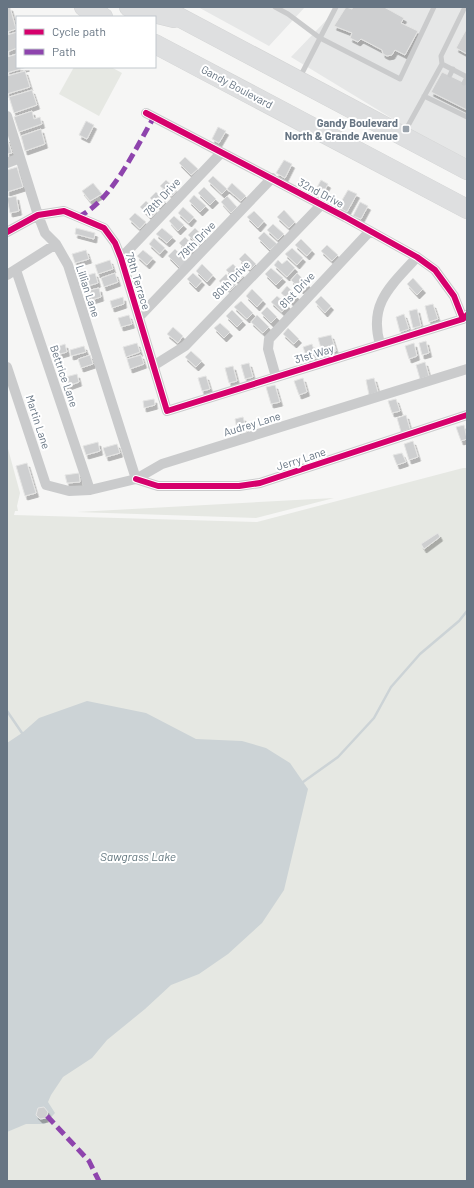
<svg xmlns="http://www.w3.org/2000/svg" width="474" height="1188" font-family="Barlow,sans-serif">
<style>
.built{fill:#e6e7e7}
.green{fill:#e6e8e3}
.water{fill:#ccd3d6}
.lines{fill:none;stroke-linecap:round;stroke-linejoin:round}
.stream{stroke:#ccd3d6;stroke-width:2.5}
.building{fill:#cecfd0;stroke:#e5e5e4;filter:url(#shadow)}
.highway-casing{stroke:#d3d4d4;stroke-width:20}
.lane{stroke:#cacbcc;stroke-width:5}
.street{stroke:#cacbcc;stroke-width:10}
.highway{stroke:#dedfe0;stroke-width:19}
.quiet{stroke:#8e44ad;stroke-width:5;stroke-dasharray:10 5;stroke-linecap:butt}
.cycleway-casing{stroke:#fff;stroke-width:8}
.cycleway{stroke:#d6006c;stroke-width:6}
.poi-dot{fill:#99a2ab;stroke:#fff;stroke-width:1.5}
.labels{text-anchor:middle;stroke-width:4;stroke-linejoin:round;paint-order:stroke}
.street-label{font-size:11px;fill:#677583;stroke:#fff}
.poi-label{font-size:11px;font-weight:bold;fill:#677583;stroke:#fff;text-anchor:end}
.water-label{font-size:12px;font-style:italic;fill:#63777f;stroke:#fff}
</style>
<defs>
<filter id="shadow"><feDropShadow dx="2.5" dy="4" stdDeviation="0" flood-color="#0004"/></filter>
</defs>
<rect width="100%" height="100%" fill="#f6f6f5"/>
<!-- built -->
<path class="built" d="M198,7H305L269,46Z
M339,7H467V164L291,57Z"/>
<!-- green -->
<path class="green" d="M74,67H111L122,73L99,116L59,94Z
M7,445L20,493L17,506L18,511H15L14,515L257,522L463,468H467V1181H7Z
M334,498L256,518L77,512Z"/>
<!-- water -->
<path class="water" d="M87,701L146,713L196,739L242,741L266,748L290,763L308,789L284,890L262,923L228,954L199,974L171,985L145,1009L107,1040L92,1058L63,1077L51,1095L48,1102L55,1113L45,1124H26L7,1132V743L22,733L39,718Z"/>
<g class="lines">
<!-- stream -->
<path class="stream" d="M7,711L22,733
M303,782L338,757L374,718L391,687L420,654L459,621L467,611"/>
</g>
<!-- building -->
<path class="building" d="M7,7H10L16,29L7,32Z
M346,7L352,9L353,7H384L404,18L401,23L418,31L405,55L395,50L392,55L387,56L383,54L382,50L361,39L358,42L350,38L352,33L334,26Z
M467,28V54L456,48Z
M17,32V48L7,52V35Z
M17,54V67H27L7,73V57Z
M25,71L30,87L7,94V76Z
M442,72L467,84V110L431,92Z
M32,90L37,105L14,113L9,97Z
M32,111L34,119L40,117L42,124L19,132L14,117Z
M86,121L94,125L87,139L79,135Z
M218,127L226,131L219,143L212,139Z
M41,129L45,144L25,151L21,136Z
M7,138L12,153L7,154Z
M185,157L198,169L191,175L179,163Z
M284,160L292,164L285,178L276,173Z
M17,167L23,187L7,192V170Z
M213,176L227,189L222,194L208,181Z
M166,180L177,190L172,196L160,186Z
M321,180L328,184L321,197L314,193Z
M93,183L102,194L90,201L82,191Z
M232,183L246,196L241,201L227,189Z
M204,187L216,199L210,205L198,193Z
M348,190L357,194L347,212L338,207Z
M156,192L166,202L160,208L150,198Z
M194,195L206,206L200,212L189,201Z
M16,196L19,211L10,213L7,198Z
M227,196L237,207L231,213L221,202Z
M146,201L157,211L151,218L140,207Z
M360,202L368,206L361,219L353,216Z
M183,207L194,217L189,223L178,213Z
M284,210L295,222L289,228L277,217Z
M254,211L264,221L258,228L247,217Z
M135,213L146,222L140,229L129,219Z
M174,216L184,225L178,231L169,221Z
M273,224L284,234L278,240L267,230Z
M76,228L95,233L94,239L75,234Z
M162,228L173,237L167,243L156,234Z
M195,228L206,239L199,246L188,235Z
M264,232L277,244L270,250L258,238Z
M185,237L195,247L189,253L179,243Z
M154,238L165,248L160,254L149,244Z
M301,239L312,250L307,256L295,245Z
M327,245L338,255L332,261L321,251Z
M292,248L303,258L297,265L285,254Z
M175,249L187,261L180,268L168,256Z
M86,250L89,259L75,263L72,254Z
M143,250L153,258L147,265L137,256Z
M245,253L256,264L250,270L239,259Z
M110,260L113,269L98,274L95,265Z
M278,260L282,264L287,260L295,268L287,277L274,265Z
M202,264L213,275L207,282L196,271Z
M233,264L244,276L238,282L226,270Z
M271,268L283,278L276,285L265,274Z
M95,273L98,283L84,287L81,277Z
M115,273L118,282L104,287L101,278Z
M193,273L202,281L196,288L187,279Z
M297,273L308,284L301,290L291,280Z
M226,274L236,285L230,291L219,281Z
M413,278L423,289L417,295L407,284Z
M287,286L297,296L291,302L281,293Z
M99,288L101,297L88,301L86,291Z
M252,289L263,300L257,307L246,296Z
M277,296L288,305L282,312L271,302Z
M321,296L331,306L325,313L315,302Z
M123,297L124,304L112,308L110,301Z
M241,301L253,313L247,319L234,307Z
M433,304L438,319L429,322L425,306Z
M267,307L277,317L271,323L261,313Z
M417,309L421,326L413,328L409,311Z
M232,310L243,321L237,327L226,316Z
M404,314L409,329L400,332L396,317Z
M129,315L132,324L121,327L118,318Z
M257,315L269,327L263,333L251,322Z
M220,323L230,332L224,338L214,328Z
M173,327L183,336L178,343L167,334Z
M288,328L299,339L294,344L283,334Z
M331,335L336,351L323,355L318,338Z
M426,341L429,353L422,355L419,343Z
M137,343L140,352L126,357L123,347Z
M414,343L417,356L409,359L405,346Z
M65,344L67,352L53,356L51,349Z
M312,344L317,358L308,361L303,347Z
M84,346L86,352L71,356L70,350Z
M191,351L202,361L196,367L185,357Z
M90,355L93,364L81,368L78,359Z
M141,355L144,364L130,369L127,359Z
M425,362L429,376L420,379L416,365Z
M249,363L253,377L245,379L241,365Z
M233,366L237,381L229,383L225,368Z
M77,374L79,382L65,387L62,378Z
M206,376L210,389L202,391L198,378Z
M303,378L307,392L299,395L294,381Z
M374,378L378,392L369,395L366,380Z
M275,385L280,402L271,404L266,387Z
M154,399L155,405L144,408L143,401Z
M396,399L400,411L392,413L388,401Z
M406,415L410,429L401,432L397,418Z
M243,417L247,432L238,434L235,419Z
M464,425L467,439L461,441L456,427Z
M413,441L418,457L409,460L404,444Z
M98,442L100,451L86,455L83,446Z
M117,444L120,453L106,457L103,448Z
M402,453L406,462L397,465L393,455Z
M27,463L36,493L25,496L16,466Z
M79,473L80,482L67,483L65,475Z
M438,533L440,537L424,549L421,544Z
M44,1107L48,1112L46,1118L40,1119L36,1115L38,1108Z"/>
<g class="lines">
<defs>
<path id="highway" d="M84,7L103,17
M129,7L174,18
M160,7L467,170
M155,44L467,209"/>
</defs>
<!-- highway casing -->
<use href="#highway" class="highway-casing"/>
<!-- lane -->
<path class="lane" d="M275,7L288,14L320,38L400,79L434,7
M442,64L441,56L465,7
M450,75L453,69
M300,77L336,7
M424,96L467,117
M404,133L442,64L467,77L464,83"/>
<!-- street -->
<path class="street" d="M146,113L345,217L417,257L435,270L454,296L463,319
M7,116L38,215L45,233L56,244L68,265L136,479
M7,163L20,158
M7,232L38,215L64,211L104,228L115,243L121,258L167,411L463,319L467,315
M121,258L221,153
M16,270L90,490
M7,275L56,244
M139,317L272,178
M380,344C368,303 392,285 417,257
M153,366L185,346L322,204
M7,367L46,485L69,491L90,490L136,479L162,464L467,369
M276,377L268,349L269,339L370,231
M136,479L158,486H239L260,483L467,415"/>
<!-- highway -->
<use href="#highway" class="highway"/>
<!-- quiet -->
<path class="quiet" d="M78,217C112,201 135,149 154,117
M47,1116L89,1161L99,1181"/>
<defs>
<path id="cycleway" d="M146,113L345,217L417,257L435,270L454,296L463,319
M7,232L38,215L64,211L104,228L115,243L121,258L167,411L463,319L467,315
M136,479L158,486H239L260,483L467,415"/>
</defs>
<!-- cycleway casing -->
<use href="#cycleway" class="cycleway-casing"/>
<!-- cycleway -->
<use href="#cycleway" class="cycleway"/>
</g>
<!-- markers -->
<rect class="poi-dot" x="402" y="125" width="8" height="8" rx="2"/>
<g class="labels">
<!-- street labels -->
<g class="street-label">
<text transform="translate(237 87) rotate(28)" y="4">Gandy Boulevard</text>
<text transform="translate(321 193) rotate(28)" y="4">32nd Drive</text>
<text transform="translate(162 197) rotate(-47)" y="4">78th Drive</text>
<text transform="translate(197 240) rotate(-46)" y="4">79th Drive</text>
<text transform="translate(231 280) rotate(-46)" y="4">80th Drive</text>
<text transform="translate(138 281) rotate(73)" y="4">78th Terrace</text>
<text transform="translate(297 290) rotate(-46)" y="4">81st Drive</text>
<text transform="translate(88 291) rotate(72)" y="4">Lillian Lane</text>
<text transform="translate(314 354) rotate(-17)" y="4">31st Way</text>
<text transform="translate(64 376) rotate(71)" y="4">Bettrice Lane</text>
<text transform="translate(38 422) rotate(72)" y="4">Martin Lane</text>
<text transform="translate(252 424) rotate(-17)" y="4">Audrey Lane</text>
<text transform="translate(301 459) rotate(-18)" y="4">Jerry Lane</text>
</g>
<!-- poi labels -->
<g class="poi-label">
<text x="398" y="127">Gandy Boulevard<tspan x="398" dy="13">North &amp; Grande Avenue</tspan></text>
</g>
<!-- water labels -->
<g class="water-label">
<text x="138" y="861">Sawgrass Lake</text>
</g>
</g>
<!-- border -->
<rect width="474" height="1188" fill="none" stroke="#677583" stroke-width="16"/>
<!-- legend -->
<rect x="16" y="16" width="140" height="52" fill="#ffffff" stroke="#c2c8cd"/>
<rect x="24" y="29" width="20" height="6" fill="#d6006c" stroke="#c2c8cd"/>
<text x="52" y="36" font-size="12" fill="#677583">Cycle path</text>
<rect x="24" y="49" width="20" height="6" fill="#8e44ad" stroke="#c2c8cd"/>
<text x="52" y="56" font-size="12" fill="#677583">Path</text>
</svg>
